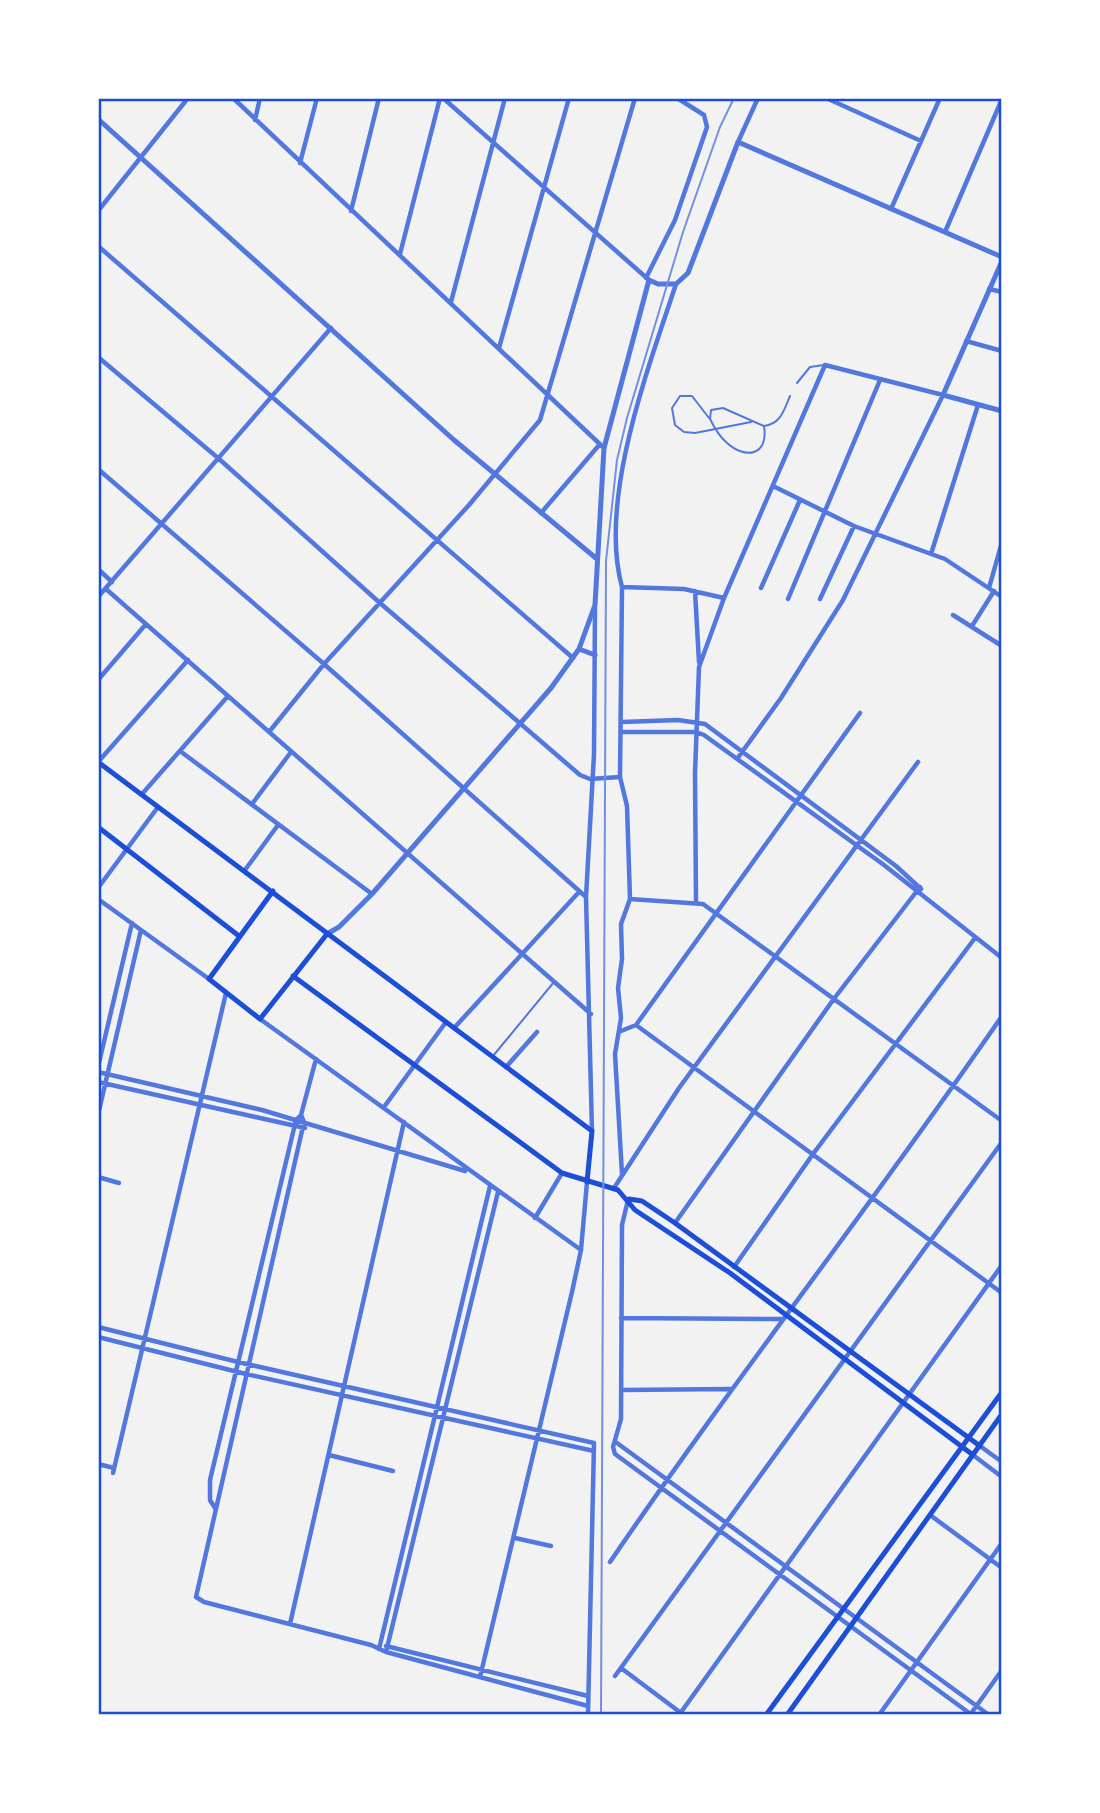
<svg xmlns="http://www.w3.org/2000/svg" width="1100" height="1813" font-family="'Fira Sans',sans-serif">
<style>
.lines{fill:none;stroke-linecap:round;stroke-linejoin:round}
.service{stroke:#5277de;stroke-width:2}
.minor{stroke:#5277de;stroke-width:4.5}
.tertiary{stroke:#5277de;stroke-width:5}
.secondary{stroke:#1d4ed8;stroke-width:5}
.tram{stroke:#7290e2;stroke-width:2}
.neatline{fill:none;stroke:#1d4ed8;stroke-width:2.5}
</style>
<rect width="100%" height="100%" fill="#f2f2f2"/>
<g class="lines">
<!-- service -->
<path class="service" d="M797,383L810,367L824,365
M709,418L692,396H680L672,408L675,425L684,432L695,433L751,422
M764,426C769,456 745,460 726,442C719,436 714,427 710,419L711,410L723,408L764,426C781,424 784,410 790,396
M493,1056L554,982"/>
<!-- minor -->
<path class="minor" d="M233,98L604,448
M443,98L649,280
M826,98L921,141
M255,120L260,98
M738,142L758,98
M300,163L317,98
M891,209L940,98
M98,211L188,98
M351,211L379,98
M945,232L1002,99
M98,246L573,658
M400,254L440,98
M646,278L675,220L707,127L704,115L677,98
M989,289L1002,292
M451,302L505,98
M966,341L1002,351
M499,348L569,98
M98,357L218,458L380,603L580,775L590,779L620,777
M98,469L324,664L586,897
M773,486L854,526L945,559L1002,597
M541,513L600,444
M931,554L978,405
M98,569L112,582
M622,587L684,589L724,598
M761,588L800,500
M989,588L1002,542
M106,589L591,1014
M695,591L699,662
M98,597L331,328
M788,599L880,380
M820,599L854,526
M953,615L1002,646
M972,626L994,591
M98,680L146,624
M622,722L678,720L705,724L896,866L921,889
M269,732L324,664L469,505L540,420L635,98
M622,732H696L704,735L884,865L1002,958
M180,751L372,894
M98,762L188,660
M142,794L228,696
M252,804L291,752
M245,870L278,825
M98,888L158,807
M98,899L209,979
M630,899L703,904L1002,1121
M696,901L695,773L699,667L724,598L825,365L943,395L843,600L781,698L737,759
M260,1019L581,1250
M636,1025L1002,1293
M454,1028L579,892
M621,1031L636,1025L860,713
M98,1067L132,923
M506,1067L537,1032
M98,1072L262,1110L465,1171
M98,1082L305,1128
M384,1107L446,1022
M98,1115L141,930
M301,1115L304,1122L196,1597L204,1602L371,1645L386,1652L588,1706
M592,1131L586,897L594,754L595,607
M622,1174L615,1054L621,1018L618,988L622,959L621,924L630,899L627,806L620,777L622,587C598,500 648,369 676,284
M98,1177L119,1183
M614,1188L679,1088L918,762
M628,1200L622,1225L621,1419L613,1447L615,1454L972,1715
M535,1218L562,1173
M675,1223L833,1000L920,887
M734,1267L813,1154L975,938
M621,1318L781,1319
M98,1327L238,1362L594,1443L588,1715
M98,1337L246,1374L594,1451
M621,1390L731,1389
M617,1443L989,1715
M980,1446L1002,1462
M329,1455L393,1471
M973,1455L1002,1477
M98,1464L114,1468
M113,1473L226,993
M215,1508L210,1500V1480L296,1120L301,1115L316,1059
M930,1515L1002,1568
M515,1538L551,1546
M610,1562C736,1377 875,1201 1002,1016
M290,1624L404,1122
M386,1646L588,1696
M379,1649L490,1186
M386,1652L498,1192
M621,1668L681,1713
M615,1676L1002,1142
M480,1677L572,1292L581,1250L587,1182
M679,1715L1002,1265
M879,1715L1002,1543
M970,1715L1002,1670"/>
<!-- tertiary -->
<path class="tertiary" d="M98,119L454,440L597,559
M1002,261L943,395L1002,411
M579,649L595,655
M327,934L339,927L372,894L551,688L579,649L595,605L604,448L649,280L658,284H676L688,273L738,142L1002,257"/>
<!-- secondary -->
<path class="secondary" d="M98,762L592,1131L587,1182
M98,827L239,936
M273,891L209,979L260,1019L327,934
M293,976L562,1173L618,1190L635,1210L730,1273L973,1455
M629,1199L642,1201L675,1223L980,1446
M766,1715L1002,1392
M787,1715L1002,1414"/>
<!-- tram -->
<path class="tram" d="M601,1715L606,561L617,460L627,418L683,232L720,127L734,98"/>
</g>
<!-- border -->
<rect width="1100" height="1813" fill="none" stroke="#ffffff" stroke-width="200"/>
<rect x="100" y="100" width="900" height="1613" class="neatline"/>
</svg>
